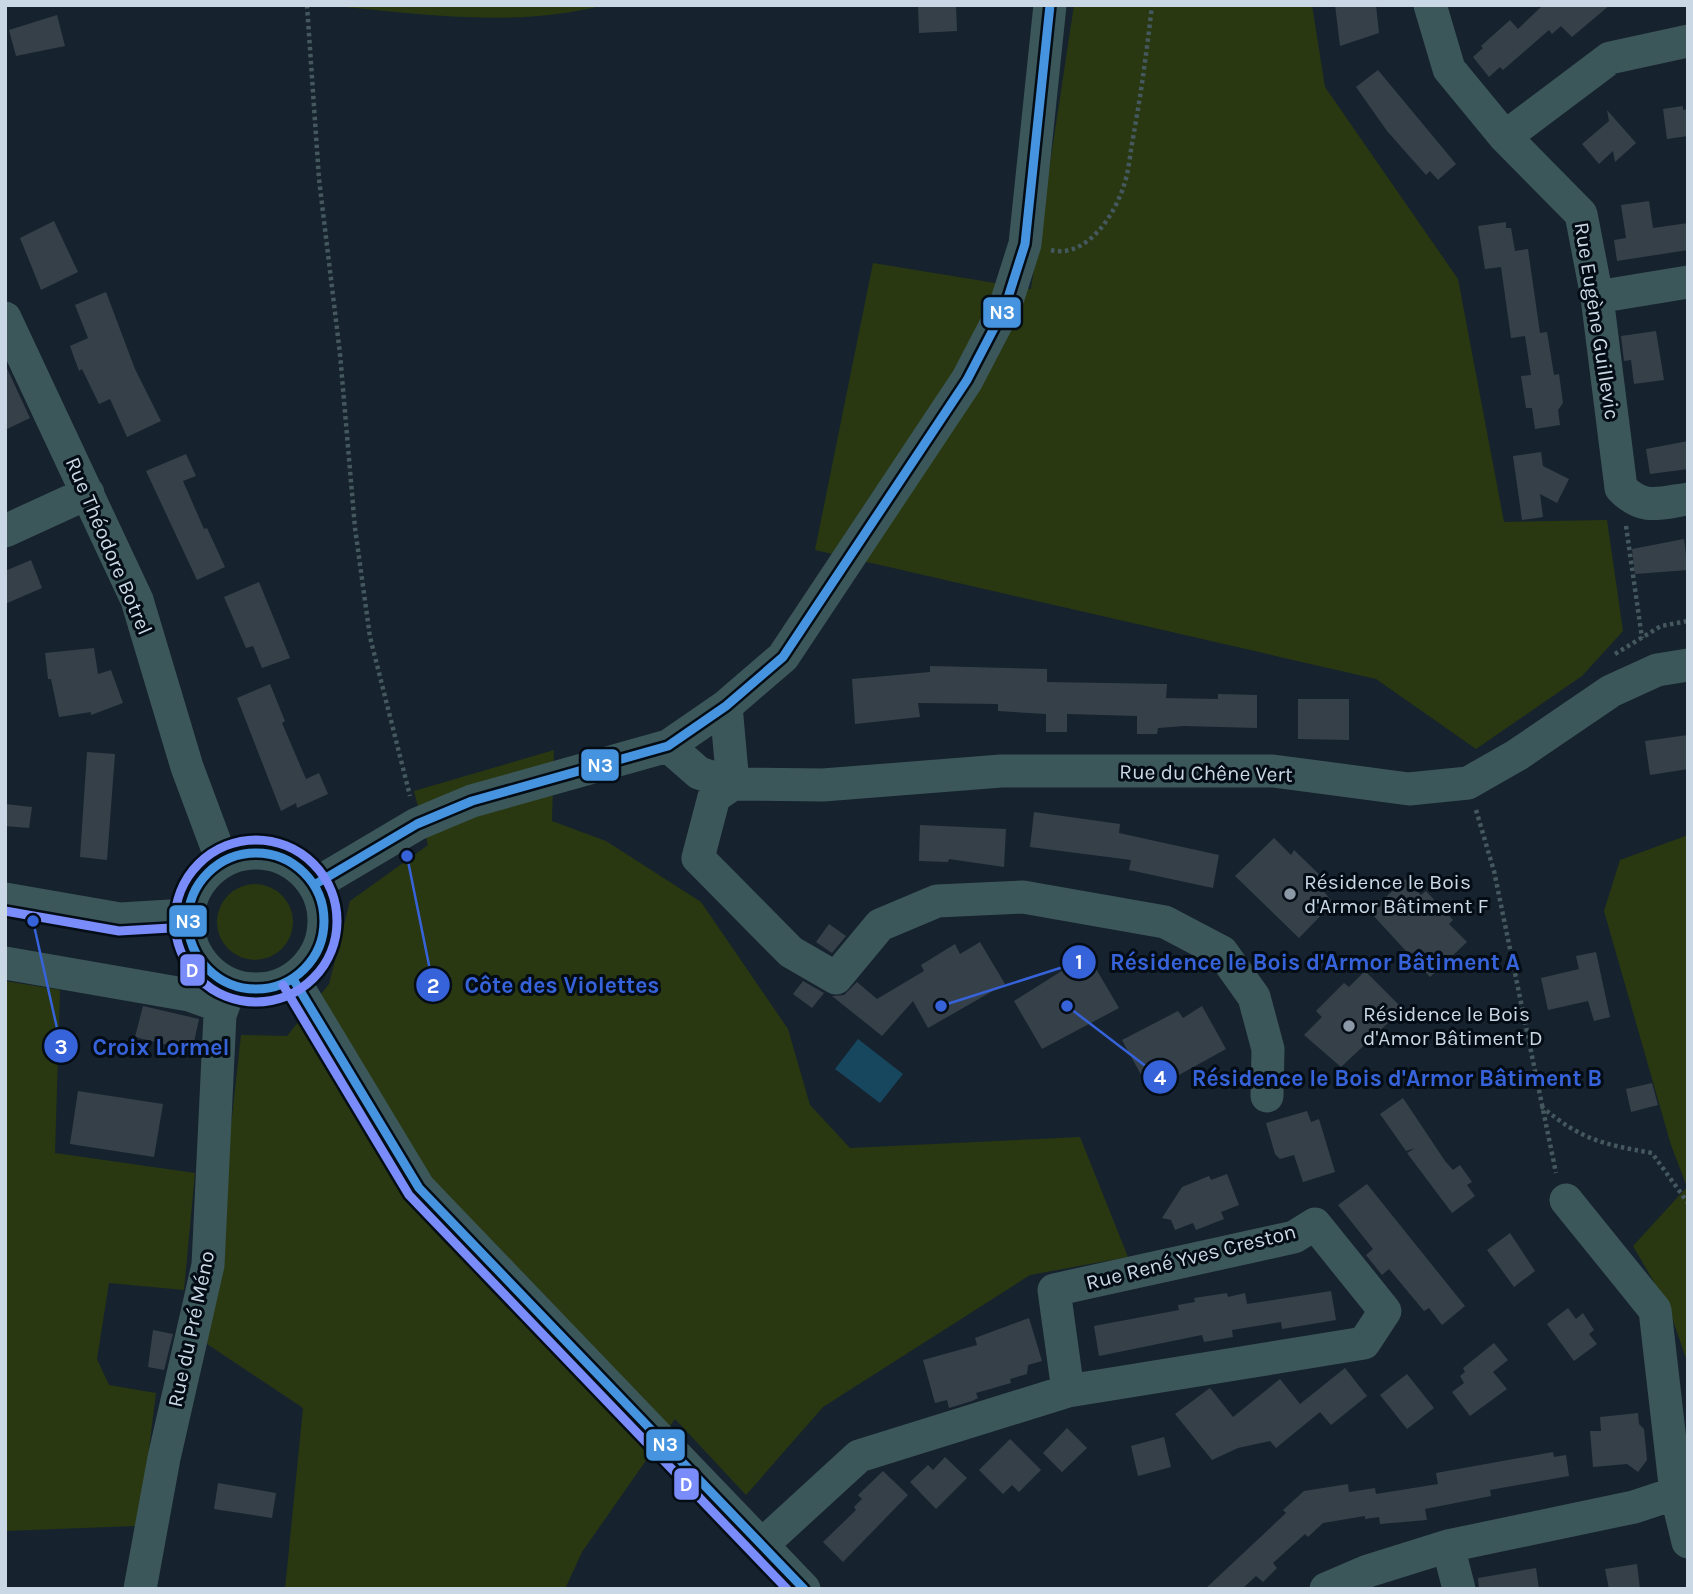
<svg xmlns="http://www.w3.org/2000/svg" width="1693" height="1594" font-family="Karla,sans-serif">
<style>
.green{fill:#293811}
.water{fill:#16475f}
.building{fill:#364049}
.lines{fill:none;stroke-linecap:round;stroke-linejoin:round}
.path{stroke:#44585d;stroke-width:4.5;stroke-dasharray:3.5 3.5;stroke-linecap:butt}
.minor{stroke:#3c575a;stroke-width:33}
.bus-1-casing{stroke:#040c15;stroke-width:14}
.bus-2-casing{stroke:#040c15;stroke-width:14}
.bus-1{stroke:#4694df;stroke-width:9}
.bus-2{stroke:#7a8cf9;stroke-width:9}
.poi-dot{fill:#8b98a6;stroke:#040c15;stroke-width:2.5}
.labels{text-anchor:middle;stroke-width:6;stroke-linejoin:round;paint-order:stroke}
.street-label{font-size:21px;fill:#cad8e6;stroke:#040c15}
.poi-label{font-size:21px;fill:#cad8e6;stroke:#040c15;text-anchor:start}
.leader{fill:none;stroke:#3763da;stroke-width:2.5}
.callout-dot{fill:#3763da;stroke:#040c15;stroke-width:2.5}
.mark-label{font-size:21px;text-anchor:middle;font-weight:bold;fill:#fff}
.callout-label{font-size:23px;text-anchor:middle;font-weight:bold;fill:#3763da;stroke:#040c15;stroke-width:6;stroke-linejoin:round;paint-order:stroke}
.line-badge{stroke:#040c15;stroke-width:2.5}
.badge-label{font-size:19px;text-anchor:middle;font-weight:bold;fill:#fff}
</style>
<rect width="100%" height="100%" fill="#16222e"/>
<!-- green -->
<path class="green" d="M324,5H604C514,29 415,13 324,5Z
M1074,5H1312L1325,87L1458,279L1504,522L1607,520L1623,631L1582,676L1476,749L1376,679L815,550L873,263L1031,289Z
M554,750L552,821L606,841L701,902L788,1029L810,1105L850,1148L1080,1137L1128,1257L1030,1275L823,1407L746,1495L675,1419L582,1552L565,1589H285L303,1408L207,1344L241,1035L287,1036L329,984L350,901L428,845L414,791Z
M1688,835V1364L1668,1306L1633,1246L1687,1187L1671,1145L1604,911L1620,860Z
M217 922a38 38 0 1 1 76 0a38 38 0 1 1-76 0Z
M5,981L60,990L55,1153L195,1173L184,1290L109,1283L97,1359L109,1385L156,1393L145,1481L135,1526L5,1531Z"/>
<!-- water -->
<path class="water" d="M858,1039L903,1074L880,1103L835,1069Z"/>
<!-- building -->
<path class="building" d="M918,5H956L957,31L919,33Z
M1335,5H1376L1379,33L1340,46Z
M1543,5H1610L1572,37L1561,26L1552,34L1549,30L1503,70L1500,67L1489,77L1473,57L1483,48L1481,46L1510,20L1518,29Z
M57,15L65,46L16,56L9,30Z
M1378,70L1456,164L1438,180L1430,171L1426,175L1387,131L1356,87Z
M1683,106V110L1688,109V136L1667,139L1663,109Z
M1607,110L1636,143L1615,162L1613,151L1599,164L1582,144L1609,121Z
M1649,201L1653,228L1688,223V250L1617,261L1614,240L1626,238L1621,205Z
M54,221L78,272L41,290L20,238Z
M1506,222V228H1511L1515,251L1528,249L1540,333L1547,332L1554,375L1559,374L1563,403L1558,410L1560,425L1535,429L1532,408H1526L1521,376L1531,375L1525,336L1511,338L1501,267L1485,269L1478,226Z
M106,292L135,369L161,421L127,437L110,399L99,404L82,369L79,371L70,346L88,338L75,305Z
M1656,331L1664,380L1634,384L1631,360L1624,361L1621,336Z
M5,364L30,418L5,430Z
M1688,441V469L1650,474L1646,449Z
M1541,452L1543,466L1569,479L1557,503L1540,494L1543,517L1522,520L1513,456Z
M186,454L196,476L183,481L204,529L207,528L225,567L197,580L146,471Z
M1684,539L1688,570L1635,574L1632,549Z
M31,560L42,588L5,604V571Z
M259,582L290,658L262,668L253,646L246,648L224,597Z
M94,648L98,674L111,670L123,703L91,715V712L59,717L51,679H48L45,653Z
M930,666L1047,669V682L1167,684L1166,698L1218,699V694L1257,695V728L1184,726L1158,728L1157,734H1137V716L1067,714V732H1046V714L998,711V704L918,703L920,717L855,724L852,679L930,672Z
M270,684L285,721L282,723L306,779L319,773L328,794L297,808L296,803L281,811L237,698Z
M1298,699H1349V740L1298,739Z
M1688,735V769L1650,775L1645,741Z
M87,752L115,754L107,860L80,857Z
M5,804L32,807L29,828L5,826Z
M1034,812L1120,824L1119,833L1219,855L1213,888L1129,870L1131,860L1030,847Z
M920,825L1006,829L1004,867L949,859L948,862L919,861Z
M1274,838L1291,855L1294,850L1324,879L1318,884L1333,903L1299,938L1235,876Z
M1405,879L1421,895L1426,891L1453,920L1449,924L1467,942L1430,977L1370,912Z
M829,924L846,936L832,953L816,942Z
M980,942L1005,984L928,1028L913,1001L882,1036L832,996L844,995L857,982L877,999L924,971L921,965L955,944L960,954Z
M1596,952L1610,1017L1594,1021L1588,1001L1548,1010L1541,978L1579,969L1576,956Z
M1092,962L1119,1008L1042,1049L1014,1001L1068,967L1071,974Z
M1365,971L1403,1009L1341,1067L1304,1035L1322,1017L1316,1011L1344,983L1349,987Z
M803,981L824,993L812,1008L793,994Z
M143,1006L199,1019L192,1051L135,1037Z
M1202,1006L1226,1049L1150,1091L1122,1040L1178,1011L1183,1018Z
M1652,1083L1658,1105L1631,1112L1626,1089Z
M78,1091L163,1104L154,1157L70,1144Z
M1403,1098L1445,1161L1453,1170L1460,1165L1472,1182L1467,1185L1475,1196L1452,1213L1407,1153L1415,1148L1406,1151L1380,1114Z
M1307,1111L1311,1122L1319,1119L1335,1172L1303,1182L1294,1155L1280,1159L1275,1154L1266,1123Z
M1227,1174L1239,1205L1221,1212L1224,1219L1196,1230L1193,1223L1175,1230L1171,1220L1162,1218L1182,1187L1209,1176L1211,1180Z
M1367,1184L1465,1306L1442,1325L1429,1308L1424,1311L1389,1269L1382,1275L1366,1255L1373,1249L1338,1205Z
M1510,1233L1535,1271L1514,1287L1487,1250Z
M1331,1291L1336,1320L1282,1329L1281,1322L1232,1330L1233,1337L1204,1342L1202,1335L1099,1356L1094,1326L1179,1310L1178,1305L1195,1302L1194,1298L1227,1293L1228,1297L1245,1293L1247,1304Z
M1568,1308L1576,1319L1583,1313L1594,1330L1589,1334L1597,1344L1574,1361L1547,1324Z
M1029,1318L1042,1361L1028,1365L1027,1374L1010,1379L1011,1383L976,1393L978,1398L972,1401L949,1408L947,1400L935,1403L923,1360L977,1345L975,1338Z
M153,1330L173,1334L164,1370L148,1367Z
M1494,1343L1508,1360L1493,1372L1507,1389L1470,1416L1452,1392L1464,1383L1460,1376L1465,1372L1463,1368Z
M1345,1368L1367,1396L1331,1425L1320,1412L1276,1448L1270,1441L1238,1448L1212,1460L1175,1414L1210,1388L1233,1417L1280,1379L1300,1404Z
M1407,1374L1434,1408L1407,1429L1380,1395Z
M1638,1413L1639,1424L1644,1429L1647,1460L1638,1472L1627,1464L1593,1467L1590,1431H1601L1600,1417Z
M1067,1428L1087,1448L1062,1472L1043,1453Z
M1164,1437L1171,1467L1138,1476L1131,1446Z
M1010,1439L1041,1470L1019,1492L1012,1485L1003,1494L979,1470Z
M1553,1452L1554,1457L1566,1455L1569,1476L1490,1490L1491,1496L1425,1509L1427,1520L1380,1524L1379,1517L1365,1519V1516L1323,1523L1308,1537L1305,1534L1273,1563L1277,1568L1263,1582L1256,1576L1242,1589H1205L1286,1513L1283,1510L1304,1491L1348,1484L1349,1492L1375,1488L1376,1494L1438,1484L1436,1473Z
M945,1457L967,1478L936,1509L910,1482L928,1465L933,1470Z
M883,1471L908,1495L843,1562L823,1542L856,1510L854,1507L862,1499L858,1495Z
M218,1483L276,1493L272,1518L214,1509Z
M1637,1564L1640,1589H1609L1605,1569Z
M1536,1568L1539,1589H1479L1478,1578Z"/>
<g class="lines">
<!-- path -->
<path class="path" d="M307,5L319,179L340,354L355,528L370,637L410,796
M1051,250C1086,259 1115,215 1124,185C1129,171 1130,153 1133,138C1141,94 1147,50 1152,5
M1626,526L1642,638
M1615,654L1661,626L1688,621
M1476,810L1494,871L1556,1173
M1541,1106C1581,1140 1602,1144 1652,1153L1688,1203"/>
<!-- minor -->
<path class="minor" d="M1430,5L1449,69L1505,137L1581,214L1597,297L1621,488C1643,511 1659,503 1688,499
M1505,137L1610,58L1688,41
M1597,297L1688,282
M5,318L137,600L187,767L222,861
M5,531L88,493
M726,706L733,784
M668,746L699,773L733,784L823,785L1001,771H1273L1409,789L1468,783L1517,755L1611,691L1657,670L1688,665
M733,784L714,797L698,858L791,952L836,978L880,925L937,901L1023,897L1165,922L1222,952L1254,997L1268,1049L1267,1096
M188 921a68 68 0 1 1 136 0a68 68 0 1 1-136 0Z
M314,885L417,824L472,801L668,746L726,706L783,657L967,380L1005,307L1025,244L1050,5
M5,899L120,919L187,915
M5,963L189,995L223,1007
M293,979L419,1188L804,1589
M1566,1200L1655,1310L1676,1493L1688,1542
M762,1545L859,1456L1068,1391L1364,1343L1385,1311L1315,1224L1294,1237L1054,1290L1068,1391
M140,1589L164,1458L208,1265L220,1015L231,985
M1326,1589L1368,1571L1448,1546
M1459,1589L1448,1546L1634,1507L1676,1493"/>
<defs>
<path id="bus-1" d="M188 921a68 68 0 1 1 136 0a68 68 0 1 1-136 0Z
M314,885L417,824L472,801L668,746L726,706L783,657L967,380L1005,307L1025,244L1050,5
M293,979L419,1188L804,1589"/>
<path id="bus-2" d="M175 921a81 81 0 1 1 162 0a81 81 0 1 1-162 0Z
M5,911L119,931L188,927
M283,985L409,1195L787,1589"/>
</defs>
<!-- bus-1 casing -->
<use href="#bus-1" class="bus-1-casing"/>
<!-- bus-2 casing -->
<use href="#bus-2" class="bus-2-casing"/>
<!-- bus-1 -->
<use href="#bus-1" class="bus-1"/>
<!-- bus-2 -->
<use href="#bus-2" class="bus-2"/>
</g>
<!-- markers -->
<g class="poi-dot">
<circle cx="1290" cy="894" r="7"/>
<circle cx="1349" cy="1026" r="7"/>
</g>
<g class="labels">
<!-- street labels -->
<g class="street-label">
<text transform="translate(1597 321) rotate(81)" y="7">Rue Eugène Guillevic</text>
<text transform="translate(109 546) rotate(67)" y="7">Rue Théodore Botrel</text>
<text transform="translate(1206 773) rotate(1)" y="7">Rue du Chêne Vert</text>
<text transform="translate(1191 1257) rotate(-14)" y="7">Rue René Yves Creston</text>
<text transform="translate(191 1329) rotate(-78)" y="7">Rue du Pré Méno</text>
</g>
<!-- poi labels -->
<g class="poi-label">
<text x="1304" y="889">Résidence le Bois<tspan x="1304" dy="24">d'Armor Bâtiment F</tspan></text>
<text x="1363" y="1021">Résidence le Bois<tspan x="1363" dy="24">d'Amor Bâtiment D</tspan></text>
</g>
</g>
<!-- callouts -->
<path class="leader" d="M941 1006L1079 962M407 856L433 985M33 921L61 1046M1067 1006L1160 1077"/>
<g class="callout-dot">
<circle cx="941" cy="1006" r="7"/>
<circle cx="407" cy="856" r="7"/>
<circle cx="33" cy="921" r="7"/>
<circle cx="1067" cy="1006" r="7"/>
<circle cx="1079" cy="962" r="18"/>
<circle cx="433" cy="985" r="18"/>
<circle cx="61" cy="1046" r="18"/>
<circle cx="1160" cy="1077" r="18"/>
</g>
<g class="mark-label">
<text x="1079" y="969">1</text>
<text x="433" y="993">2</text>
<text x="61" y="1054">3</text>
<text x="1160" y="1085">4</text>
</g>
<g class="callout-label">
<text x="1315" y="970">Résidence le Bois d'Armor Bâtiment A</text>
<text x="562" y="993">Côte des Violettes</text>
<text x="161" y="1055">Croix Lormel</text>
<text x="1397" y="1086">Résidence le Bois d'Armor Bâtiment B</text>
</g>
<g class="line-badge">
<rect x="982" y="296" width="40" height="33" rx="7" fill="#4694df"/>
<rect x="580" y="748" width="40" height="34" rx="7" fill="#4694df"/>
<rect x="168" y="904" width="40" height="34" rx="7" fill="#4694df"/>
<rect x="179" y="953" width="27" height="34" rx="7" fill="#7a8cf9"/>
<rect x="645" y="1428" width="41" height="34" rx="7" fill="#4694df"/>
<rect x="673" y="1467" width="27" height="34" rx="7" fill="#7a8cf9"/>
</g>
<g class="badge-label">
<text x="1002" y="319">N3</text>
<text x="600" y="772">N3</text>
<text x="188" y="928">N3</text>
<text x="192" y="977">D</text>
<text x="665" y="1451">N3</text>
<text x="686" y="1491">D</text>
</g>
<!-- border -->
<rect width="1693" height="1594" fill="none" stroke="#cad8e6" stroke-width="14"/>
</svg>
